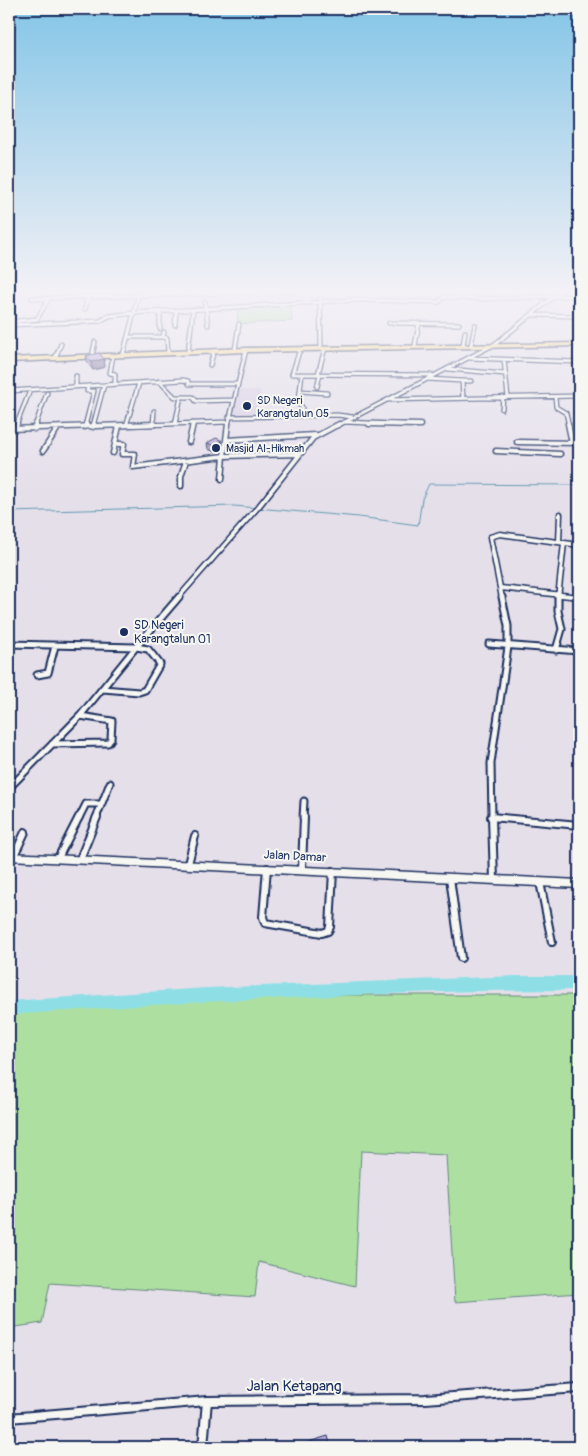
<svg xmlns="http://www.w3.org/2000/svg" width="588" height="1456" font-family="Pangolin,sans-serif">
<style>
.built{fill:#d9cfe5}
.green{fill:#addfa0;stroke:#64877f}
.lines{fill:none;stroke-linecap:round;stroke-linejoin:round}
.stream{stroke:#6099af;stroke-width:1}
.river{fill:#8edfe5;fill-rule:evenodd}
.street-far4-casing{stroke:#1b2f5e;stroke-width:5.5}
.street-far3-casing{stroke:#1b2f5e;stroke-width:7}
.street-far2-casing{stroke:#1b2f5e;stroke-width:9}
.street-far1-casing{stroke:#1b2f5e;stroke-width:10}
.street-casing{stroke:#1b2f5e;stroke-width:12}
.secondary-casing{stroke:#1b2f5e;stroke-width:3}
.highway-casing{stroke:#1b2f5e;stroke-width:3}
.street-far4{stroke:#f6f6f2;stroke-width:3}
.street-far3{stroke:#f6f6f2;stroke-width:4}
.street-far2{stroke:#f6f6f2;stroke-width:5}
.street-far1{stroke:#f6f6f2;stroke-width:6}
.street{stroke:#f6f6f2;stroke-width:8}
.secondary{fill:#f6f6f2;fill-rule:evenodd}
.highway{fill:#fcde96;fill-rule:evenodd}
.wall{fill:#a391bb;stroke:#1b2f5e}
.shaded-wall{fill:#847698;stroke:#1b2f5e}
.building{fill:#bda9d9;stroke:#1b2f5e}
.poi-dot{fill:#1b2f5e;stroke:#f6f6f2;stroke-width:2}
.labels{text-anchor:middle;stroke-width:4;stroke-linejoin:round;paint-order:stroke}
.far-poi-label{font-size:11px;fill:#1b2f5e;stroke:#f6f6f2;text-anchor:start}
.poi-label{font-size:12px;fill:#1b2f5e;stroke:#f6f6f2;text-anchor:start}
.street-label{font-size:12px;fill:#1b2f5e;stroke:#f6f6f2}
.near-street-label{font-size:15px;fill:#1b2f5e;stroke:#f6f6f2}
</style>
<rect width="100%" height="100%" fill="#e5dfea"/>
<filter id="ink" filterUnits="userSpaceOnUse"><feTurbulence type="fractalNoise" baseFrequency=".02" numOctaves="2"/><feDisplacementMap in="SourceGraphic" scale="10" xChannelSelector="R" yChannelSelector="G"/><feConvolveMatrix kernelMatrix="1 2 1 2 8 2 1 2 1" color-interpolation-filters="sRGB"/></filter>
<g filter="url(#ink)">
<!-- built -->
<path class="built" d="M239,390H261L257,415H233Z"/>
<!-- green -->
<path class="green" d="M291,306L292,321L238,324L237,309Z
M219,995H579V1293L455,1302L446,1155L361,1151L355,1286L259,1262L255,1297L50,1283L42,1323L9,1328V1014Z"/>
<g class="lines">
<!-- stream -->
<path class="stream" d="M9,512L234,506L359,517L418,525L422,499L429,484L579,485"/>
<!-- river -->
<path class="river" d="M516,976H579V990C437,990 294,997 152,1005C104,1008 57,1012 9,1015V1001L207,988Z"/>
<defs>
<path id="street-far4" d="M320,290L321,348
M474,290V298
M557,296H579
M32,298L47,299
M205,302V309
M85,309L88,298
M206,309L208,325
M160,312V329
M533,315L579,316
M9,322L37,319L49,298L320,290
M389,323L459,324
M9,325L100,321L109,316L134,313L355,300L439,302L444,297L483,299L556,296
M175,325L176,312
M164,332L163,337L167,338L168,353
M129,337H163
M463,345L465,332
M471,345L475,325
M415,346L419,323
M300,349L292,374L432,375
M235,350L239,324
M188,352L193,310
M123,355L138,297
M113,356L110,373L115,374V384
M92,357L95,342
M55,358L61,344
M469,358L579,362
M504,360L508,397
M210,365L214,351
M448,369L505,374
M318,374L325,348
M76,376V386
M427,379L462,381
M159,381L175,397H193L196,401L234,400
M317,387L320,374
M9,391L183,380L188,381L189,384H238
M300,391L302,374
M555,397L556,407L566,413L569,426
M463,398L462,381H471
M387,400L579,396
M502,409L503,397
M301,415L302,407L298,404L300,391L327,393
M229,417L337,415L353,417
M344,422L420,425
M175,424L181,397
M153,425L154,411
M16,426L29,393
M35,426L47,393
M85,426L94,391H87L88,386
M93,426L104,385
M116,426L228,422
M126,426L139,383
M192,426L193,423
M228,426L246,350
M337,426L495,344L562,290"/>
<path id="street-far3" d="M228,424L224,456L299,454
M369,424L420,425
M568,424L572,443
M85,427L86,424
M93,427L94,424
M9,429L155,424
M15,429L17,424
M34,429L36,424
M226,440L315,435
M189,442L193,424
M517,442L579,443
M115,444H124L122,454H135L133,467L224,456L222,479
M43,451L58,428
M496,451L560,454
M113,453L119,426
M181,486V476L186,461
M559,542L560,514
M501,588L579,597
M178,598L259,506L313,438L339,424
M502,598L490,537L500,534L579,545
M558,598L564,543"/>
<path id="street-far2" d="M9,644L136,647L80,716L9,788
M489,644L579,651
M136,647L179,597
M556,650L562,629L558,611V597
M37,675L48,673L55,646
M103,689L139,692L145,690L160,664L148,649L136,647
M52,744L108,743L111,739L112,721L80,716
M491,817L503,818
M79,818L86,804H101
M96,818L110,783
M303,818L304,801
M492,818L491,763L508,647V626L502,597"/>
<path id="street-far1" d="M491,817L579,825
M492,817L494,880
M14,856L25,832
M58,858L79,817
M80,859L97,817
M188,864L195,836
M267,868L263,917L265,923L322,933L328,931L330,927L333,871
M302,869L304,817
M450,878L461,958
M540,882L552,942"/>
<path id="street" d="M9,1418L207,1401L425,1399L579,1388
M203,1447L207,1401"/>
<path id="secondary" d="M9,853L579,880V888L9,860Z"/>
<path id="highway" d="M579,343V346L246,352L9,362V358L246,348Z"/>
</defs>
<!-- street-far4 casing -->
<use href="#street-far4" class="street-far4-casing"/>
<!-- street-far3 casing -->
<use href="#street-far3" class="street-far3-casing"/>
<!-- street-far2 casing -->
<use href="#street-far2" class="street-far2-casing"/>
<!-- street-far1 casing -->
<use href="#street-far1" class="street-far1-casing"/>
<!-- street casing -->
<use href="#street" class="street-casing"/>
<!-- secondary casing -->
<use href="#secondary" class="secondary-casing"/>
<!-- highway casing -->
<use href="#highway" class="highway-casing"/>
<!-- street-far4 -->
<use href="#street-far4" class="street-far4"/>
<!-- street-far3 -->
<use href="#street-far3" class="street-far3"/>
<!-- street-far2 -->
<use href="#street-far2" class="street-far2"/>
<!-- street-far1 -->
<use href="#street-far1" class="street-far1"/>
<!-- street -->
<use href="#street" class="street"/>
<!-- secondary -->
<use href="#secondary" class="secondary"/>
<!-- highway -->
<use href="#highway" class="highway"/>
</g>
<!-- wall -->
<path class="wall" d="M86,356L104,359L105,367L93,370L88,364Z
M221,440L222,446L215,452L208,449L207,443Z"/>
<!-- shaded-wall -->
<path class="shaded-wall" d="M104,359L105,367L93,370L91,362Z
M221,440L222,446L215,452V446Z"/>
<!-- building -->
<path class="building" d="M99,353L104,359L91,362L86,356Z
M216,438L221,440L215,446L207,443Z
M328,1436L331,1447H302V1444Z"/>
</g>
<!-- sky -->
<linearGradient id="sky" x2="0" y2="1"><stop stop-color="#84c5e7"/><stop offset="0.59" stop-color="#f3f1f6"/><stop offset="1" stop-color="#f3f1f6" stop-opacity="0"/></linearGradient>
<rect width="588" height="494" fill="url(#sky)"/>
<!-- markers -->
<g class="poi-dot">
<circle cx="247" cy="406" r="5"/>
<circle cx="216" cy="448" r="5"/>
<circle cx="124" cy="632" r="5"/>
</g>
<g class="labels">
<!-- far-poi labels -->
<g class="far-poi-label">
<text x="257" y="404">SD Negeri<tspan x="257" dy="13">Karangtalun 05</tspan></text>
<text x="226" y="452">Masjid Al-Hikmah</text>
</g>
<!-- poi labels -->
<g class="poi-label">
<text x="134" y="629">SD Negeri<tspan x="134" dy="14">Karangtalun 01</tspan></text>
</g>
<!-- street labels -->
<g class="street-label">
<text transform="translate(295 856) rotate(3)" y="4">Jalan Damar</text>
</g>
<!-- near-street labels -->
<g class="near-street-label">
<text x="294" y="1391">Jalan Ketapang</text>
</g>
</g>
<!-- margin -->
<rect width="588" height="1456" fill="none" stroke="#f6f6f2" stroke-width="30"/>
<rect x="15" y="15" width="558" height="1426" fill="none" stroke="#1b2f5e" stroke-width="2" filter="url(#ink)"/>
</svg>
